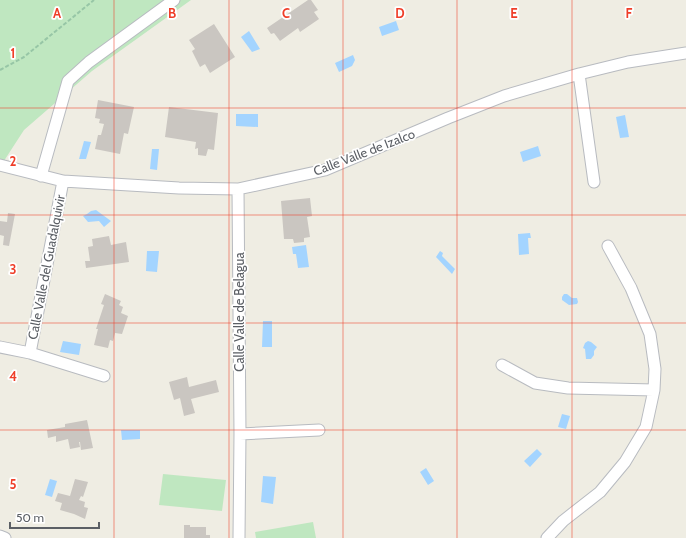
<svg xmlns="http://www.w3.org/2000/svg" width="686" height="538" font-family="Cabin,sans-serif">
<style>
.green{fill:#bfe7c0}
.water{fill:#a3d4ff}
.building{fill:#cac6c1}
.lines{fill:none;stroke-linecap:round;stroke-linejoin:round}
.street-casing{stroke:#b8bbc0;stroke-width:13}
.path{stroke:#97c6a6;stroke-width:2;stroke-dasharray:4 2;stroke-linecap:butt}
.street{stroke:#fff;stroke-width:11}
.grid{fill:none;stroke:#ef3e29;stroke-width:1;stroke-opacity:0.55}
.labels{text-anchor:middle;stroke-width:3.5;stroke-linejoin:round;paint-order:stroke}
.street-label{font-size:13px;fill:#5b5f65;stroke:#fff}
.grid-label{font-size:13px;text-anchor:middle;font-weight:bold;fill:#ef3e29;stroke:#fff;stroke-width:3.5;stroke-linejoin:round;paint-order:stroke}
</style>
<rect width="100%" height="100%" fill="#efede3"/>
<!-- green -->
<path class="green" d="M0,0H191L92,71L24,130L0,167Z
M163,474L226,480L222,511L159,505Z
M313,522L316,538H256L255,532Z"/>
<!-- water -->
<path class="water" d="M396,21L399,30L382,36L379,27Z
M249,31L260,49L252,52L241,37Z
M353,55L355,60L352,66L339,72L335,63Z
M236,114H258V127L236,126Z
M625,115L629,137L620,138L616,117Z
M84,141L91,142L86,159H79Z
M538,146L541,156L523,162L520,152Z
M152,149H159L157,170L150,169Z
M96,210L111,221L104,227L99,221L88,222L83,216L87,214L91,211Z
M530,233L531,238H528L529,254L519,255L518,234Z
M306,245L309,267L298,268L296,254H293L292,247Z
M147,251H159L157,272L146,271Z
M440,251L443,253L442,256L455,269L452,274L436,257Z
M564,294H567L572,298H577L578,302L577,304L569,305L562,300V297Z
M263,321H272V347H262Z
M63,341L81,344L79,355L60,352Z
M588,341L591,342L597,347L594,351V355L591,359H586L585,349L583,348L585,343Z
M562,414L570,416L566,429L558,427Z
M121,430H140V439L122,440Z
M537,449L542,454L530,467L524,461Z
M426,468L434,481L428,485L420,472Z
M263,476L276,477L273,504L261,502Z
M50,479L57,481L52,497L45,495Z"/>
<!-- building -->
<path class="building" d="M308,0H311L318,10L314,12L319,19L300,32L298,28L280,41L274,33L271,34L267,28Z
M214,24L235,57L210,73L205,64L200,67L192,51L195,49L189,40Z
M98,100L134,107L128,134L124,133L120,154L95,149L98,135H101L104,124L99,123L100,119L95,118Z
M169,107L218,113L214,150L208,149L206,156L198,155V148L195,149L196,142L165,137Z
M310,198L312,216L307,217L310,237L304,238V242L294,243L293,239H284L281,201Z
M8,213L15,214L9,246L3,245L4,236L0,235V221L7,222Z
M109,236L111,245L126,242L129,262L86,268L85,261H90L88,247L93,246L92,239Z
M105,294L121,301L119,305L123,307L121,313L128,316L122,334L115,333L113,341L110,340L108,348L94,345L98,329H96L104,305L101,304Z
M187,377L189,387L216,380L219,392L191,399L195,413L184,416L180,398L174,400L169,382Z
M87,420L93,448L81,450L80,442H79L80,447L70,449L68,439L56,442V436L48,438L47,430L65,427V424Z
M75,479L88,482L83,497L81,496L79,500L85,502L84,507L88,508L85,519L74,514L60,510L62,503L55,501L58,493L70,496Z
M184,525H190V527H206V535H210V538H184Z"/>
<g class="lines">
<defs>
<path id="street" d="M579,74L594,182
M0,165L63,181L179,188L238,189L325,170L448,118L504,96L579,74L628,62L686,53
M41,176L68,81L89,62L174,0
M238,189L240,434L239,538
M0,347L30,353L104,376
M30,353L63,181
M502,365L535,383L568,388L654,390
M240,434L319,430
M0,536L5,538
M547,538L563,521L600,492L625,462L646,427L654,390L655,369L650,334L631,288L608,246"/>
</defs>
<!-- street casing -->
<use href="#street" class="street-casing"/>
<!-- path -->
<path class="path" d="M0,70L24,57L94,0"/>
<!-- street -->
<use href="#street" class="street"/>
</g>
<!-- grid -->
<path class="grid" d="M114,0V538M229,0V538M343,0V538M457,0V538M572,0V538M0,108H686M0,215H686M0,323H686M0,430H686"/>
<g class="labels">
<!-- street labels -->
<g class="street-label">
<text transform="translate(364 152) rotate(-21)" y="5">Calle Valle de Izalco</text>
<text transform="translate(46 267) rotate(-79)" y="5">Calle Valle del Guadalquivir</text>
<text transform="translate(239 312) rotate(-90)" y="5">Calle Valle de Belagua</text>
</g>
</g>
<g class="grid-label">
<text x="57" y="18">A</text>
<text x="172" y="18">B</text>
<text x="286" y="18">C</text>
<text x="400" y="18">D</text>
<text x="514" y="18">E</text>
<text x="629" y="18">F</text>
<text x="13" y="58">1</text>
<text x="13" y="166">2</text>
<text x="13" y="274">3</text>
<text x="13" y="381">4</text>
<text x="13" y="489">5</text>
</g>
<!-- scale -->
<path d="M10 522v6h89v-6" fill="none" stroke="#5b5f65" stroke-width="2"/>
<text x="16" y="522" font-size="12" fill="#5b5f65" stroke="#ffffff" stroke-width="3" paint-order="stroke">50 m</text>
</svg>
